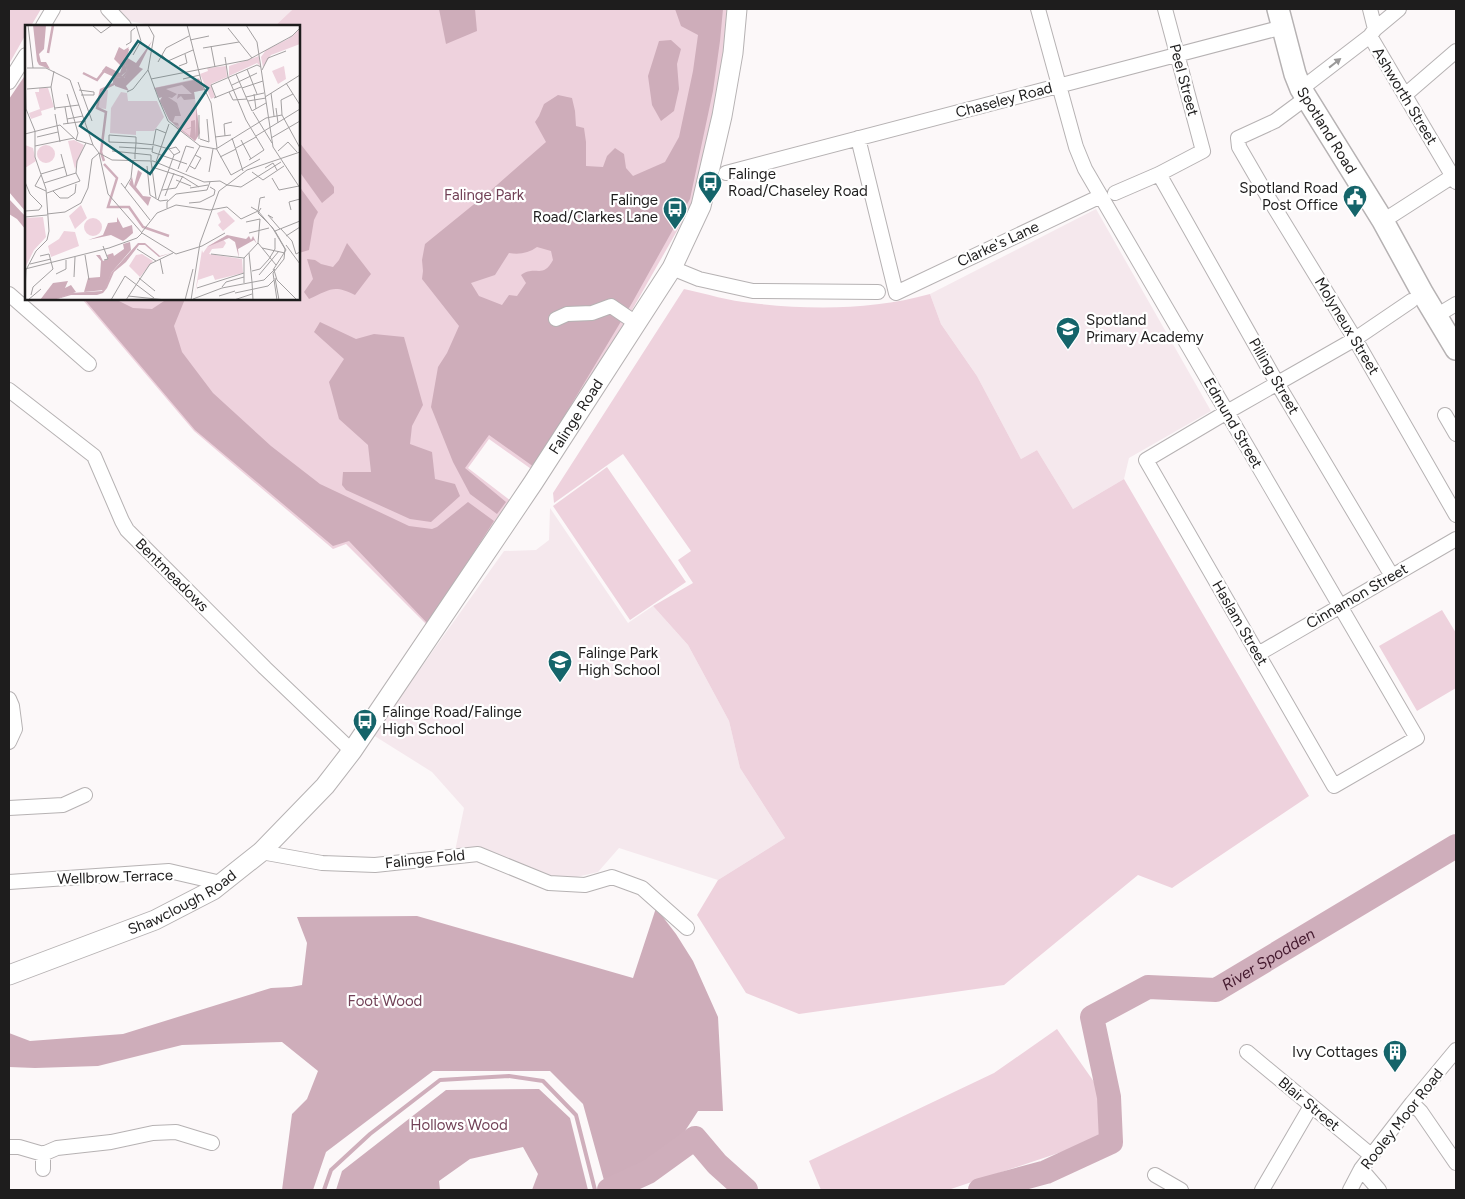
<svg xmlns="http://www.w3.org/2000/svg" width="1465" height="1199" font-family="Figtree,sans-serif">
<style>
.built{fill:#f5e8ed}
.green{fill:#eed2dd}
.forest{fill:#ceadba;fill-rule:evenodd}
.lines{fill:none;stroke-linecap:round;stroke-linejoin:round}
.stream{stroke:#cfaebb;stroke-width:4}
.river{stroke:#cfaebb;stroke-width:24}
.street-casing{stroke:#b6b2b3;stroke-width:16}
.secondary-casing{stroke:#b6b2b3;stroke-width:21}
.primary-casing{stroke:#b6b2b3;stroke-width:24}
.street{stroke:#fff;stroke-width:14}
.secondary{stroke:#fff;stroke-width:19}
.primary{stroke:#fff;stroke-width:21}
.oneway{fill:#9a9999}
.labels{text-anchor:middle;stroke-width:4.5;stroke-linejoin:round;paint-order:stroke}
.street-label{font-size:15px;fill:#1e1d1d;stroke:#fff}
.poi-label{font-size:15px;fill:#1e1d1d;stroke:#fff;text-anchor:start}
.park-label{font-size:15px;fill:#724257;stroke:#fff}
.water-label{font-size:16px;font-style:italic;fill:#44192e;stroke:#fff}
.inset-river{fill:none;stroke:#cfaebb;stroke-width:2.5}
.inset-road{fill:none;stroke:#a3a0a1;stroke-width:1}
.view{fill:#15646a;fill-opacity:0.15;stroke:#15646a;stroke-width:2.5}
.inset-edge{fill:none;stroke:#1e1d1d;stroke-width:2.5}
</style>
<rect width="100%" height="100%" fill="#fcf8f9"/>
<!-- built -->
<path class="built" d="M118,9H293L275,26H156L129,21Z
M1096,209L1211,411L1129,458L1124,479L1073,509L1037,450L1021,459L977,376L941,324L930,294Z
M550,508L628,623L653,606L688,645L729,721L740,768L785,838L718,880L619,848L598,872L551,883L455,851L464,808L432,772L373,735L504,551L536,550L549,540Z"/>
<!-- green -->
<path class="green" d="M9,9H41L31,26H26V34L9,64Z
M293,9H728L726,40L718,90L694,201L574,412L534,471L489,439L468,468L511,501L429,627L346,544L333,549L194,431L82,299H299V26H275Z
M684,289C707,294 729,301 752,303C810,310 873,310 930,294L941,324L977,376L1021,459L1037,450L1073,509L1124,479L1309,796L1172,888L1138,875L1004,985L799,1014L746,993L697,915L718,880L785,838L740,768L729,721L688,645L653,606L693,583L678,560L691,551L623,454L554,503L553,493Z
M607,467L686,582L630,620L553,506Z
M1442,610L1456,633V688L1417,711L1379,646Z
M1057,1029L1099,1089L1109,1136L948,1190H821L809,1161L994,1073Z"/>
<!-- forest -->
<path class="forest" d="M439,9H475L477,31L446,44Z
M675,9H723L720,41L713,91L690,199L632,303L534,467L489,435L465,468L506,502L497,514L470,494L453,462L431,407L438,367L447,353L459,326L422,279L423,271L422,260L425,244L489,192L546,142L535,122L539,116L544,104L558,95L572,98L575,111L576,126L584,128L586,142V166L603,167L607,156L615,148L624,154L626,168L633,176L665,162L679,137L693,71L698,35L681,26ZM537,247L551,251L553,260C542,280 536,264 521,275L526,283L517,296L509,295L502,305L479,296L471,283L495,275L509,253C519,255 529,253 537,247Z
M671,40L681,49L677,64L679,89L674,111L661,121L652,105L648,76L659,41Z
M26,74V212L9,192V99Z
M299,142L334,187V193L322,203L299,171Z
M299,186L318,212L314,220L309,250L299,253Z
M9,199L26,217V230L17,219L9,214Z
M347,243L371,274L355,295C333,284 330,290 309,299L304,292L313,279L307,259L315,260L321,264L333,267L339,260Z
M84,299H115L133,308L152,309L167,299H185L174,326L182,352L213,393L271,446L320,484L409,526L432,529L437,527L468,502L494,521L428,624L349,541L333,546L195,430Z
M320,322L356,339L374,334L404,337L423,405L412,426L410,444L432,452L435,479L455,484L460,496L431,522L410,519L346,490L342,485L343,472H371L368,445L339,419L329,382L344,359L314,332Z
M656,908L676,934L693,961L718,1017L723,1111H698L685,1131L655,1156L605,1184L583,1104L550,1071H433L326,1152L313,1190H282L292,1114L307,1099L318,1071L282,1042L182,1045L98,1066L35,1068L9,1067V1033L30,1041L123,1034L271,988L291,987L302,985L307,943L297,917L417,916L633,978Z
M539,1089L570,1118L588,1190H532L538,1174L523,1147L470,1159L439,1181L440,1190H336L342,1171L446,1090Z"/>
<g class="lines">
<!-- stream -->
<path class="stream" d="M324,1190L331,1170L370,1134L440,1080L509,1076L543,1081L576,1115L595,1190"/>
<!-- river -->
<g class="river">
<path d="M609,1190L648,1172L695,1138L717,1164L746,1190"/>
<path id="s1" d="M980,1190L1046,1172L1111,1142L1109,1097L1092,1017L1148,987L1216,990L1456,846"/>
</g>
<defs>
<path id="street" d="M108,9L124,26
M1038,9L1076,147L1085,169L1417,738L1334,786L1146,460L1227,412L1355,339L1411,301
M1370,9L1375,29
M43,26L53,9
M1370,36L1456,182
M9,82L26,55
M1301,89L1370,36L1375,29L1399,9
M1405,95L1456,51
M1306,98L1275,121L1238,138L1239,147L1268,197L1355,339L1456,515
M858,138L896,293L1101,196
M726,173L1283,27
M1159,174L1277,383L1392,576
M1115,193L1159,174L1203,151L1165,9
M1383,221L1453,176
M672,268L699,279L753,291L878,292
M9,294L89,364
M1436,316L1456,304
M556,319L567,314L592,313L611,306L636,323
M9,390L94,456L122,521L127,530L265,668L352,751
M1445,415L1456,434
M1258,654L1456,539
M9,699L12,706L15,729L9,742
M9,808L63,805L85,795
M261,852L322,863L375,865L478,854L549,883L585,885L612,877L642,888L687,928
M9,882L169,871L221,883
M1247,1052L1372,1156
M1412,1103L1421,1112L1456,1163
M9,1147H19L43,1154L57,1148L111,1142L153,1133L176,1132L212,1143
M43,1169V1154
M1361,1169L1379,1190
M1155,1175L1181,1190
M1262,1190L1311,1106
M1350,1190L1361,1169L1412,1103L1456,1050"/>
<g id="secondary">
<path id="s2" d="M9,975L155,920L213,890L261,852L325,786L352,751L533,483L672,268L701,206L722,116L733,53L737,9"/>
</g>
<g id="primary">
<path id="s3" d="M1278,9L1295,74L1301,89L1383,221L1423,294L1456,349"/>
</g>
</defs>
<!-- street casing -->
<use href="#street" class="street-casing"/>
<!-- secondary casing -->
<use href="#secondary" class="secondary-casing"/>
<!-- primary casing -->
<use href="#primary" class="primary-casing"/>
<!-- street -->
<use href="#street" class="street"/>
<!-- secondary -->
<use href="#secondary" class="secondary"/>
<!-- primary -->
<use href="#primary" class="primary"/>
</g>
<!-- one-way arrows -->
<defs><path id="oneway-solid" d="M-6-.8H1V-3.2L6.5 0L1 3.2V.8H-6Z" transform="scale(1.25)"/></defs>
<use class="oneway" href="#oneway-solid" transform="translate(1335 63) rotate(-38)"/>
<!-- icons -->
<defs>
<symbol id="bus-pin" viewBox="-11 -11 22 30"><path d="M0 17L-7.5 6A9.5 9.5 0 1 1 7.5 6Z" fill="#15646a" stroke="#fff"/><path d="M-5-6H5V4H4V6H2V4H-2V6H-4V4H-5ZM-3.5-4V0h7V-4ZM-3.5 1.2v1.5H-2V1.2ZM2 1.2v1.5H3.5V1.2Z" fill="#fff"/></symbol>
<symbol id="civic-pin" viewBox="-11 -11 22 30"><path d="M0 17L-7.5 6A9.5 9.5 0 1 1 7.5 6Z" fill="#15646a" stroke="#fff"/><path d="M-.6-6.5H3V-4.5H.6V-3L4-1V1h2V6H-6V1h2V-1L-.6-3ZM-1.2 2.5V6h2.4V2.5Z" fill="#fff"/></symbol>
<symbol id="school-pin" viewBox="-11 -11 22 30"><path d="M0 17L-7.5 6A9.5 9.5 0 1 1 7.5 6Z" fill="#15646a" stroke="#fff"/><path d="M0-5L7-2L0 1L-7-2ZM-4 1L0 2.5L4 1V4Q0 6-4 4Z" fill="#fff"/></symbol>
<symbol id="building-pin" viewBox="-11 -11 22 30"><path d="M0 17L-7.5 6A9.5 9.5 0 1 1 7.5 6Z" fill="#15646a" stroke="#fff"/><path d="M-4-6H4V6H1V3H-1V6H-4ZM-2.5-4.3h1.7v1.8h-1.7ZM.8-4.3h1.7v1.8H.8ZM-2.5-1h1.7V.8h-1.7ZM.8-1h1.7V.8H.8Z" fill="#fff"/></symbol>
</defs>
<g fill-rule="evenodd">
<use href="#bus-pin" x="696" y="169" width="28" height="38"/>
<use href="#civic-pin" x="1341" y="183" width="28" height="38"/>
<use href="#bus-pin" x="661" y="195" width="28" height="38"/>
<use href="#school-pin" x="1054" y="315" width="28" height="38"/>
<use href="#school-pin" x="546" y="648" width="28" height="38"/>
<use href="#bus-pin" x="351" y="707" width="28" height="38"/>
<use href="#building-pin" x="1381" y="1038" width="28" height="38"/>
</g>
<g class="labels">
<!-- street labels -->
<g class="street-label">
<text transform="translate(1184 80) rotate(75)" y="5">Peel Street</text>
<text transform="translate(1405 96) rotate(59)" y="5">Ashworth Street</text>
<text transform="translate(1004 100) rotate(-15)" y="5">Chaseley Road</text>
<text dy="5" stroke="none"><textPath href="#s3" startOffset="132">Spotland Road</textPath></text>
<text transform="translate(998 244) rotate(-25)" y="5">Clarke's Lane</text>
<text transform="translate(1347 326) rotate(59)" y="5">Molyneux Street</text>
<text transform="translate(1274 376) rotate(60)" y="5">Pilling Street</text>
<text dy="5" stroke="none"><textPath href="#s2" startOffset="821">Falinge Road</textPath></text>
<text transform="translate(1233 423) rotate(60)" y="5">Edmund Street</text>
<text transform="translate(172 575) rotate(45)" y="5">Bentmeadows</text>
<text transform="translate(1357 596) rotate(-30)" y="5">Cinnamon Street</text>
<text transform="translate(1240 623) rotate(60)" y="5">Haslam Street</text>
<text transform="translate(425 859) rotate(-6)" y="5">Falinge Fold</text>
<text transform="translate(115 877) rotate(-2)" y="5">Wellbrow Terrace</text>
<text dy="5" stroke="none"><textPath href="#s2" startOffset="188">Shawclough Road</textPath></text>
<text transform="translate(1309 1104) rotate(40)" y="5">Blair Street</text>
<text transform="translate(1402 1119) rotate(-52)" y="5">Rooley Moor Road</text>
</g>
<!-- poi labels -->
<g class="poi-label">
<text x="728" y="179">Falinge<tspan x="728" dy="17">Road/Chaseley Road</tspan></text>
<text x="1338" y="193" text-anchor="end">Spotland Road<tspan x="1338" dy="17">Post Office</tspan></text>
<text x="658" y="205" text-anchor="end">Falinge<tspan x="658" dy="17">Road/Clarkes Lane</tspan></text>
<text x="1086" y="325">Spotland<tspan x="1086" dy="17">Primary Academy</tspan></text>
<text x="578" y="658">Falinge Park<tspan x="578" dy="17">High School</tspan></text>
<text x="382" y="717">Falinge Road/Falinge<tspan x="382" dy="17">High School</tspan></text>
<text x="1378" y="1057" text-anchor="end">Ivy Cottages</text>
</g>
<!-- park labels -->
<g class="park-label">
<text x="484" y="200">Falinge Park</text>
<text x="385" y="1006">Foot Wood</text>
<text x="459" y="1130">Hollows Wood</text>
</g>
<!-- water labels -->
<g class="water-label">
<text dy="6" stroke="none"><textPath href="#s1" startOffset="459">River Spodden</textPath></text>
</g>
</g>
<!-- overview -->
<g transform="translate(25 25)">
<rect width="275" height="275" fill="#fcf8f9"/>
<path d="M275,4V19L246,30L238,42L236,32L241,25L263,14ZM234,31L235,41L232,38L204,51V41ZM201,41L202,52L186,59L190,72L186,74L175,49L183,46L182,43ZM259,41L261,54L253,59L247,46ZM174,53L179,65L169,67L175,108L170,116L152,104L134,76L137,72L134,73L129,63ZM14,63H23L29,82L16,86L17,90L6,94L4,88L15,84L10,67H14ZM78,65H83L81,84L73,83ZM96,67L102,68L103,76H132L139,92L129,106H111V110L85,108L86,83ZM49,115L59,120L50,144L43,116ZM12 129a9 9 0 1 1 18 0a9 9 0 1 1-18 0ZM0,120L8,123L11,136L0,143ZM56,180L62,193L50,204L44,191ZM199,185L210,196L198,206L193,200L196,197L192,188ZM18,192L21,212L9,225L0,243V193ZM59 202a9 9 0 1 1 18 0a9 9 0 1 1-18 0ZM39,206L50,207L54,221L26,232L23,221L34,214ZM197,213L201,218L198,223L187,224L184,229L217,234L218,248L190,255L188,250L173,255L170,269L177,225L178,228L183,221ZM117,229L128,236L115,252L104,241L111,230Z" fill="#eed2dd"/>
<path d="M8,0H21L19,24L14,29L16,37H21L25,44L14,40L12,36ZM127,16L114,42L118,44L101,61L104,66L90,61V52L99,53L103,46L101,32L111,38ZM94,22L99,25L104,22L99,34L102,46L95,52L77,46L81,41L95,48L97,42L89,34ZM174,54L179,65L169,67L170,74L159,75L156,71L152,74L153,69H167L157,60L141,64L152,69L147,73L143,72L152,78L156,91H150L148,97L153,98L154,101L151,100L165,111L166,103L159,105L166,102V96L170,95L171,113V81L175,108L170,116L144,95L135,76L137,72L134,73L130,63ZM113,145L117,148L111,162L118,171L126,172L123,181L104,159L107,152L109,161ZM92,192L98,203L107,200L108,208L101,214L98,216L86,210L63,215L78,210L83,198L92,197ZM202,210L221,214L224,211L226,215L228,211L232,219L229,215L213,224L214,233L210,217L204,213L182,222ZM105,217L106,225L87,247L79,265L59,267L63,253L75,252L76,236L71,230H75L78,236L83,234L82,230L88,228L89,231L99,224L98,219ZM43,256L40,263L46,260L51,267L29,275H15L28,258Z" fill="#ceadba"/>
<path d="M113,218H120L135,231L146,228L134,232L120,220H114L101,237L89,247L82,263L78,268L72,270H46L29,275L46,268L77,266L87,247Z" fill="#cfaebb"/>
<path class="inset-river" d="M23,28L28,0M58,48L72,55L79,46L90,51L89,59L76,65L72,83L81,87L76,127L79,136M90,51L98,52L103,46L100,34L103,24M79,139L92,153L83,182H104L118,202L144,211"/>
<path class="inset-road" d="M3,0L8,43M67,0L76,8L87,0M123,0L129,11L123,45L134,75L143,96L175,121L161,147M162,0L177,59L186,78L192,123M221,0L232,17L248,122L275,163M203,3L227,33M165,15L184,11M101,20L106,17V6L110,3M186,21L190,42M178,23L214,17M108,30L116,16L111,0M137,30L143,36L168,25M200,32L203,52L221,95L239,125L224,135M133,37L141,23L164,11M0,41L1,84L10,106M154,41L162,38L160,29M2,43H21L45,55L68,120M222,44L232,69M237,45L243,33L261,26M29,46L26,62L30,85M211,49L227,86L241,78M126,54L223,35L267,11L275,3M158,54L175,50M53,57L67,96M261,58L275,80M207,60L232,48M217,63L238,56M2,64L26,62M54,65L69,67M102,67L108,64L123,45M204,67L208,75L222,74M246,68L249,91M42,69L53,108L51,115M229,69L231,84M268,69L256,75L257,90L275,123M56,70H69V67M221,72L239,68M240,72L275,50M189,73L216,62M191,73L186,60L232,40L236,42M223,76L241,73M40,82L43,99M30,83L54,80M251,83L253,98M228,87L247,118M30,89L35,117M174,90V114M42,94L58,91M38,99L61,96M0,109L35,100L51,115L68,120L74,128L87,135L128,136L179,157L195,156L202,160M200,111L199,99L207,97M231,111L275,84M12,112L33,107M190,112L206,110M207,113L218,146M246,113L275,96M175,114L184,117L182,94M216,115L226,134M128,120L131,104L141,108M10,121L49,113M128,121L127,127L162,139M175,121L191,124L241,93L257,90M94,122L127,124M191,123L206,150L235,134M211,123L231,112M87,126L126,130V135M253,126L263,117L272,127M74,128L83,169L117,208L151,229L177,221M36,129L42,151M195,132L211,124M110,134V129L111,118V112L84,110V117L111,118L130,120L144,124L149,130L155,127L151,122L144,124M126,136L131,173M131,137L144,99M122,141L125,170L135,176L143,175M165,141L170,144L176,133L170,130M127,142L158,152L174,162M240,143L248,138L252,145M153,144L161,121L169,123M184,147L188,124M227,147L238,155L259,141M16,149L39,142M16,150L10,161L21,166M247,153L254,165L274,161M151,155L166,161M0,157L5,169L17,181M19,158L51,148M96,158L125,195M202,160L216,162L256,137M100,163L106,153L108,135M165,163L183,160M137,165L151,163L158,151M28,166L35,173H43L50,168L51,159M22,168L55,156L51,148L52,136L61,118M140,171L149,148M133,175L149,130M164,178L175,177L189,170L190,165L185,162M226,182L233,186L250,206M142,183V177L151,169L182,165L185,157M236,183L233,188L247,202L260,224L259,234L248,248L252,275M266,185L264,177L275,174M0,186L14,185L17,181M233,186L235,173L240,172M22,189L40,187L56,178L63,163L67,134L74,128M0,192L22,190M248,193L243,190L255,204M221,197L235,194L233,218M256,204L267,216L271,229L275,227M117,207L132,188L151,180L185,185L202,182L216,194L233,186M224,208L244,203M261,211L275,202M261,220L275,239M78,221L83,234L79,235M177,221L200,208M237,223L260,228M112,224L131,236M224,228L227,257M186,229L219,233L233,218L251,240M60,230L64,255M219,233V258M135,234L138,249M5,239L26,234M0,244L84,223L112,213L117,208M248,245L261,225L250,206L275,196M249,245L252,255L272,275M227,246L235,244L244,234L250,224V213M31,249L41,244V235M234,250L254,226M49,252L50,232M114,253L130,266M250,253L254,275M227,257L228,275M197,262L201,257L219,252M172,263L219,248M0,267L1,245L11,226L22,215L24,206L21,164L10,132V106M210,268L243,261L249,255M6,270L8,262L28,244L24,229L15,231M103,271L141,275M194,271L210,266M168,274L197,263L239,255L250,244M3,275L16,264M86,275L100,251L129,273M101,275L125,239L148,228M160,275L168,244M166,275L175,218L194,166L222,145L275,127M209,275L227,269"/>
<path class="view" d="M113,16L183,63L125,149L55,101Z"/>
<rect width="275" height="275" class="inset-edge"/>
</g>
<!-- border -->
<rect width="1465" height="1199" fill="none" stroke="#1e1d1d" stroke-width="20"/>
</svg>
